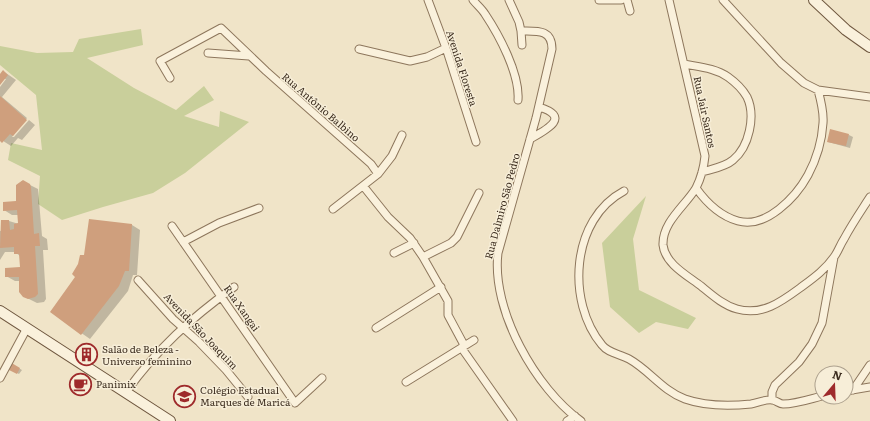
<svg xmlns="http://www.w3.org/2000/svg" width="870" height="421" font-family="Literata,serif">
<style>
.green{fill:#c9cf9b}
.shadow{fill:#0003}
.building{fill:#cf9f7d}
.lines{fill:none;stroke-linecap:round;stroke-linejoin:round}
.street-casing{stroke:#8d765c;stroke-width:9}
.secondary-casing{stroke:#6f573f;stroke-width:12}
.street{stroke:#faf1dc;stroke-width:7}
.secondary{stroke:#faf1dc;stroke-width:10}
.labels{text-anchor:middle;stroke-width:3;stroke-linejoin:round;paint-order:stroke}
.street-label{font-size:10px;fill:#3d2e20;stroke:#f7eed8}
.poi-label{font-size:10px;fill:#3d2e20;stroke:#f7eed8;text-anchor:start}
</style>
<rect width="100%" height="100%" fill="#f0e4c8"/>
<!-- green -->
<path class="green" d="M141,29L143,45L87,58L134,88L176,110L204,86L214,100L184,116L219,127L220,111L249,122L185,173L153,193L103,207L62,220L38,204L40,176L8,160L11,143L42,150L36,95L0,65V46L37,53L73,52L79,39Z
M646,196L633,239L639,290L696,318L688,329L656,322L639,333L610,307L602,243Z"/>
<!-- shadow -->
<path class="shadow" d="M3,71L16,80L2,97L27,118L12,137H14L29,120L35,125L22,140L18,138L11,146L0,139V87L6,79H3L0,83V75Z
M849,135L853,137L850,148L828,142Z
M22,181L38,189L42,236L47,239L48,250H43L46,299L44,302L37,303L23,296L20,281H15L6,276L21,268L20,256L15,252H5L0,260V231H2L9,221L19,224L18,215H12L4,210L17,202V185Z
M90,221L132,225L140,230L137,275H133L128,291L90,339L51,312L77,277L85,256Z
M11,364L22,370L19,374L8,368Z
M84,376L92,381L83,395L74,390Z"/>
<!-- building -->
<path class="building" d="M3,70L8,75L0,85V74Z
M0,96L27,120L13,136L10,134L2,143L0,141Z
M830,129L849,134L846,146L827,142Z
M23,180L30,184L31,187L34,234L39,233L40,246H35L38,294L35,297L28,299L23,297L19,292V277H5V268L20,267L19,254H14V247L0,248L1,220H9L10,230L14,229V224L18,223L17,210L3,211V202L16,201V185Z
M89,219L132,224L129,271H125L119,286L81,335L50,312L75,277L72,274L78,264L80,255H84Z
M83,348L91,352L87,357L81,352Z
M10,362L20,368L17,374L7,369Z
M83,374L90,379L80,394L73,390Z"/>
<g class="lines">
<defs>
<path id="street" d="M428,0L446,48L476,142
M473,0C477,5 482,9 485,14C499,35 520,74 518,100
M509,0L519,22L521,31C537,31 552,29 552,49L536,118L498,253C491,310 536,389 581,421
M599,0H621
M627,0L630,11
M669,0L705,156C704,166 701,178 696,188C686,205 662,222 663,245C665,264 688,276 701,286C712,295 723,305 737,309C762,316 781,302 800,288C812,279 825,270 834,257C838,252 840,245 844,239C852,224 861,211 870,197
M723,0L781,63L804,83L818,90L870,97
M521,31L522,45
M359,49L410,61L427,57L446,48
M208,53L249,56
M684,64C699,67 715,68 728,77C735,82 743,90 747,97C756,116 749,147 733,160C725,167 712,169 702,172
M170,78L160,61L221,28L266,71L371,164L378,174
M530,139C546,130 572,117 539,107
M364,187L388,217L410,238L423,257L448,301V315L463,343V350L513,421
M696,188C706,202 720,216 738,221C766,229 796,197 808,175C816,160 822,140 823,123C824,112 821,101 818,90
M624,191C571,219 566,302 602,345C608,353 620,354 629,359C649,370 663,391 685,399C705,406 731,406 751,404C757,403 766,399 772,400C776,400 779,404 783,404C796,404 810,399 822,396
M333,209L378,174L392,156L402,135
M172,226L295,403L322,378
M183,242L219,223L259,208
M394,253L414,243
M423,257L451,243L457,237L479,193
M138,280L173,319L199,342L226,370L248,397
M376,328L441,287
M0,378L27,328
M406,382L474,340
M853,390L870,365
M846,391L870,387
M126,392C158,348 190,319 234,287
M772,400V392L775,385L799,362L812,344L822,323L834,257
M567,421L575,416"/>
<path id="secondary" d="M814,0L846,30L870,47
M0,311L170,421"/>
</defs>
<!-- street casing -->
<use href="#street" class="street-casing"/>
<!-- secondary casing -->
<use href="#secondary" class="secondary-casing"/>
<!-- street -->
<use href="#street" class="street"/>
<!-- secondary -->
<use href="#secondary" class="secondary"/>
</g>
<!-- icons -->
<defs>
<symbol id="building-ring" viewBox="-11 -11 22 22"><circle r="9.5" fill="#f7eed8" stroke="#9e2a2b" stroke-width="1.5"/><path d="M-4-6H4V6H1V3H-1V6H-4ZM-2.5-4.3h1.7v1.8h-1.7ZM.8-4.3h1.7v1.8H.8ZM-2.5-1h1.7V.8h-1.7ZM.8-1h1.7V.8H.8Z" fill="#9e2a2b"/></symbol>
<symbol id="cafe-ring" viewBox="-11 -11 22 22"><circle r="9.5" fill="#f7eed8" stroke="#9e2a2b" stroke-width="1.5"/><path d="M-5.5-4.5H6V0H3Q3 3.5 0 3.5H-2.5Q-5.5 3.5-5.5 0ZM3-3.2v2h1.7v-2ZM-6 4.5H4V6H-6Z" fill="#9e2a2b"/></symbol>
<symbol id="school-ring" viewBox="-11 -11 22 22"><circle r="9.5" fill="#f7eed8" stroke="#9e2a2b" stroke-width="1.5"/><path d="M0-5L7-2L0 1L-7-2ZM-4 1L0 2.5L4 1V4Q0 6-4 4Z" fill="#9e2a2b"/></symbol>
</defs>
<g fill-rule="evenodd">
<use href="#building-ring" x="74" y="342" width="25" height="25"/>
<use href="#cafe-ring" x="68" y="372" width="25" height="25"/>
<use href="#school-ring" x="172" y="384" width="25" height="25"/>
</g>
<g class="labels">
<!-- street labels -->
<g class="street-label">
<text transform="translate(462 68) rotate(72)" y="4">Avenida Floresta</text>
<text transform="translate(321 107) rotate(41)" y="4">Rua Antônio Balbino</text>
<text transform="translate(705 112) rotate(78)" y="4">Rua Jair Santos</text>
<text transform="translate(502 206) rotate(-75)" y="4">Rua Dalmiro São Pedro</text>
<text transform="translate(242 308) rotate(55)" y="4">Rua Xangai</text>
<text transform="translate(201 331) rotate(46)" y="4">Avenida São Joaquim</text>
</g>
<!-- poi labels -->
<g class="poi-label">
<text x="102" y="353">Salão de Beleza -<tspan x="102" dy="12">Universo feminino</tspan></text>
<text x="96" y="388">Panimix</text>
<text x="200" y="394">Colégio Estadual<tspan x="200" dy="12">Marques de Maricá</tspan></text>
</g>
</g>
<!-- north arrow -->
<g transform="translate(834 385) rotate(19)"><circle r="19" fill="#f7eed8" stroke="#ada18e"/>
<path d="M0-3L7 15L0 10L-7 15Z" fill="#9e2a2b"/>
<text y="-6" font-size="11" font-weight="bold" text-anchor="middle" fill="#3d2e20">N</text>
</g>
</svg>
